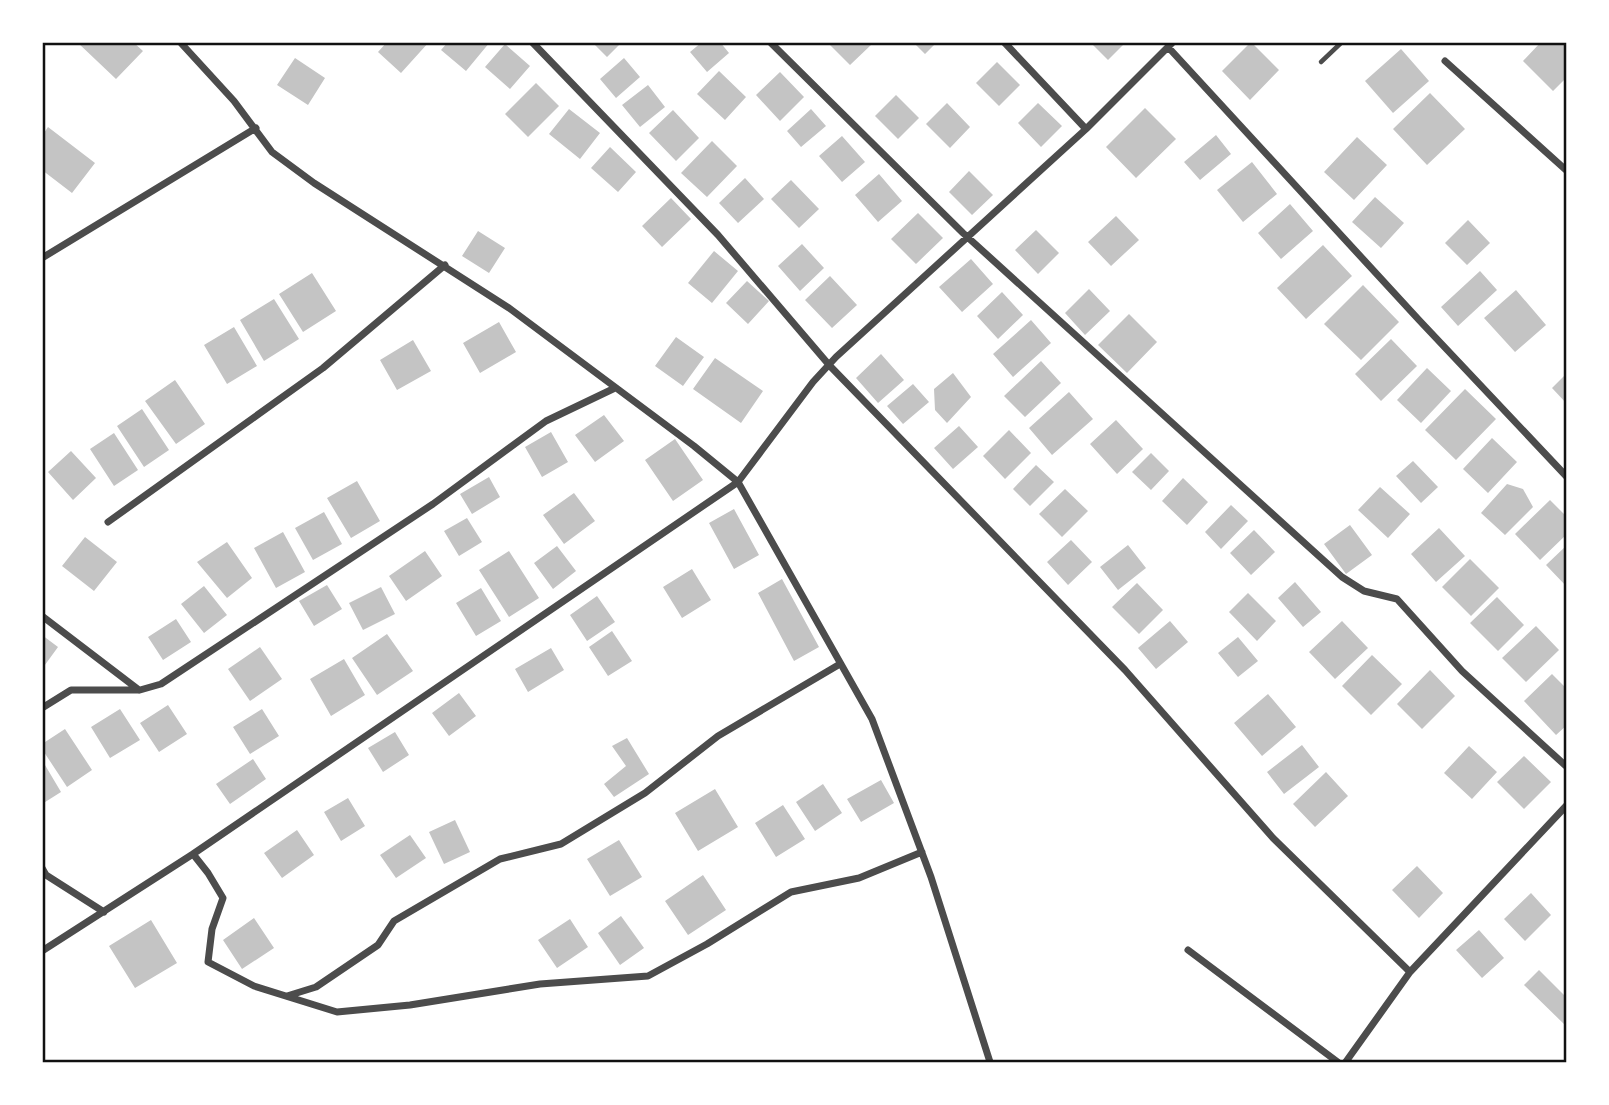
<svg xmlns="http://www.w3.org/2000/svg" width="1609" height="1105" font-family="'IBM Plex Serif',serif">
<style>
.building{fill:#c4c4c4}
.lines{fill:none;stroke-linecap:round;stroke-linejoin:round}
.service{stroke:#4c4c4c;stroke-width:4.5}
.minor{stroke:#4c4c4c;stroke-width:7}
.neatline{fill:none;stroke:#111;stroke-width:2.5}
</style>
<rect width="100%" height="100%" fill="#fff"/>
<!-- building -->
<path class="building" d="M77,42H133L143,51L116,79Z
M387,42H429L401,73L378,52Z
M448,42H490L466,71L441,50Z
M592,42H622L607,57Z
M702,42H720L729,53L707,72L690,52Z
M827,42H868L871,45L850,65Z
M913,42H937L925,54Z
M1090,42H1126L1108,60Z
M1251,42L1279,70L1250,100L1222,71Z
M1541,42H1567V77L1553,91L1523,61Z
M505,44L530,66L510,89L485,67Z
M1401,49L1429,81L1393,113L1365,81Z
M295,58L325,78L308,105L277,85Z
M624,58L640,77L616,98L600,79Z
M997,62L1020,85L999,106L976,83Z
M719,71L746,97L725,120L697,94Z
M780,72L804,97L780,121L756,95Z
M536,83L559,106L528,137L505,114Z
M648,85L665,107L640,127L622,105Z
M1430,93L1465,129L1427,165L1393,129Z
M896,95L919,118L898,139L875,116Z
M947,103L970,127L950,148L926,124Z
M1038,103L1062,126L1041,147L1018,123Z
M1145,108L1176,139L1136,178L1106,147Z
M569,109L600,133L580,159L549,134Z
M811,109L826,126L801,147L787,131Z
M673,110L699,138L676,161L649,133Z
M48,127L95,163L72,193L42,170V136Z
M1216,135L1231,154L1200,180L1184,162Z
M842,136L865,162L842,182L819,156Z
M1357,137L1387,165L1354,200L1324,172Z
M712,141L737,166L707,197L681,173Z
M610,147L636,172L618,192L591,168Z
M1252,162L1277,194L1243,222L1217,190Z
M969,171L993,195L972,215L949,192Z
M879,174L902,201L878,222L855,195Z
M745,178L764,199L738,223L719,203Z
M791,180L819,209L799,228L771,199Z
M1375,197L1404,223L1381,248L1352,222Z
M671,198L691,219L662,247L642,226Z
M1290,204L1313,231L1281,259L1258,233Z
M918,213L943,238L916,264L891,239Z
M1116,216L1139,240L1111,266L1088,242Z
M1468,220L1490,243L1467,265L1445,243Z
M1036,230L1059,253L1038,274L1015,250Z
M478,231L505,248L489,273L462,256Z
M802,244L824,268L800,291L778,266Z
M1323,245L1352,276L1306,319L1277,288Z
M714,251L738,271L712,303L688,283Z
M971,259L993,284L962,312L939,287Z
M1480,271L1497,290L1458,326L1441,307Z
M312,273L336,311L303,332L279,294Z
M830,276L857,305L832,328L805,300Z
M747,281L769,301L748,324L726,303Z
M1363,285L1399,322L1361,360L1324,324Z
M1089,289L1110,311L1085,335L1065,313Z
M1516,290L1546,325L1515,352L1484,318Z
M1002,292L1023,315L998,339L977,316Z
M274,299L299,339L264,361L240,320Z
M1129,314L1157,342L1127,373L1098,345Z
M1031,320L1051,343L1013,377L993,354Z
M499,322L516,352L480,373L463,343Z
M234,327L257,366L227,384L204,345Z
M676,337L704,357L683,386L655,366Z
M1391,339L1417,366L1381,401L1355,374Z
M413,340L431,371L397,390L380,360Z
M881,354L904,380L878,403L856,378Z
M715,358L763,391L741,423L693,389Z
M1041,361L1061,383L1025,417L1004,396Z
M1427,368L1451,391L1421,423L1397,400Z
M953,373L971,397L947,423L935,410L934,389Z
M1567,373V404L1552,388Z
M175,380L205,424L176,444L145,401Z
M913,384L929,402L903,424L887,406Z
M1465,389L1496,419L1456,460L1425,430Z
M1069,392L1093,419L1052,455L1029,428Z
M142,409L169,450L144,467L117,426Z
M604,415L624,441L595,462L575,435Z
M1116,420L1143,449L1117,474L1090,444Z
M959,426L978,447L953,469L934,448Z
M1009,430L1031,453L1005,479L983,456Z
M551,432L568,462L542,477L525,447Z
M114,433L138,470L114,486L90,449Z
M1492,438L1517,462L1488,493L1463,469Z
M675,439L703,480L673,501L645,460Z
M71,451L96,478L73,500L48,472Z
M1151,453L1169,471L1151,490L1132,472Z
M1413,461L1438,487L1421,503L1396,476Z
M1036,465L1054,482L1030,506L1013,489Z
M489,477L500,497L472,514L460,494Z
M1183,478L1208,502L1187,525L1162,501Z
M357,481L380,521L351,538L327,498Z
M1507,484L1523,489L1533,507L1505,535L1481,513Z
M1380,487L1410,514L1388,538L1358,510Z
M1065,489L1088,511L1062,537L1039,514Z
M574,493L595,521L564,544L543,515Z
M1550,500L1567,517V534L1540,560L1515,534Z
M1231,505L1248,521L1221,549L1205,532Z
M734,509L759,555L734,569L709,523Z
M324,512L342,544L313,560L295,528Z
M467,518L482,542L459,556L444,531Z
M1350,525L1372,555L1346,574L1324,544Z
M1439,528L1465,556L1436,582L1411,554Z
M1254,530L1275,552L1251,575L1230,553Z
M283,532L305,572L276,588L254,548Z
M85,537L117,562L94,591L62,566Z
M1071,540L1092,562L1068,585L1047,562Z
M227,542L252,578L227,598L197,562Z
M1128,545L1146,568L1118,590L1100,567Z
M1567,545V587L1546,565Z
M557,546L576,571L553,589L534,563Z
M425,551L442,576L406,601L389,576Z
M509,551L539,598L509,617L479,570Z
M1470,559L1499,588L1471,616L1442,587Z
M692,569L711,600L682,618L663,587Z
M782,579L819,647L794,661L758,593Z
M1295,582L1321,612L1303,627L1278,598Z
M1137,583L1163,610L1139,634L1112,607Z
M327,585L342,609L314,626L299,601Z
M204,586L227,615L204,633L181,604Z
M381,587L395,614L363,630L349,603Z
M481,588L501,621L476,636L456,603Z
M1248,593L1276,621L1257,641L1229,612Z
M597,596L615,622L587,641L570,615Z
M1497,597L1524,625L1498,651L1470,623Z
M176,619L191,642L163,660L148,637Z
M1170,621L1188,642L1156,669L1138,648Z
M1342,621L1368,648L1335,679L1309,652Z
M1536,626L1559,650L1526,682L1502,658Z
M612,631L632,661L608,676L589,647Z
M387,634L413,671L377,695L352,658Z
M42,635L58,647L42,669Z
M1238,637L1258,661L1238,677L1218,653Z
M260,647L282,679L250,701L228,669Z
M551,648L564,670L528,692L515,669Z
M1372,655L1402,684L1371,715L1342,686Z
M344,659L365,695L331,716L310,679Z
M1430,670L1455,696L1422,729L1397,704Z
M1552,674L1567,689V725L1556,735L1524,701Z
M459,693L476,716L449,736L432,713Z
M1268,694L1296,727L1262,756L1234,723Z
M168,705L187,734L159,752L140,723Z
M120,709L140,740L110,758L91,727Z
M262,709L279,736L250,754L233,727Z
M65,729L92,770L67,787L42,749V744Z
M395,732L409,755L383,772L368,748Z
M627,738L649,774L614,797L604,784L626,766L612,746Z
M1302,745L1319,767L1284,794L1267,772Z
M1469,746L1497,772L1472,799L1444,773Z
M1524,756L1551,782L1524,809L1497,782Z
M253,759L266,779L230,804L216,784Z
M42,760L61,792L42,804Z
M1326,772L1348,796L1315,827L1293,804Z
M881,780L894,803L861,822L847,799Z
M823,784L842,813L815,831L796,802Z
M715,789L738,827L698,851L675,813Z
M348,798L365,826L341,841L324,812Z
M783,805L805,839L776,857L755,823Z
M455,820L470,852L444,864L429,832Z
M297,830L314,855L282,878L264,853Z
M410,835L426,858L396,878L380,855Z
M619,840L642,877L610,896L587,859Z
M1417,866L1443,893L1419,918L1392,890Z
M703,875L726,910L688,935L665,901Z
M1531,893L1551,915L1525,941L1504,919Z
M621,916L644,948L620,965L598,933Z
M254,918L274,948L242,969L223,940Z
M570,919L588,947L557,968L538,940Z
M151,920L177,963L135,988L109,946Z
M1479,930L1504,958L1482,978L1456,950Z
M1539,970L1567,998V1027L1524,985Z"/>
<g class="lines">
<!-- service -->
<path class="service" d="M1321,62L1342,42"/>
<!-- minor -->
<path class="minor" d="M180,42L234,101L272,152L314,183L509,308L694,446L738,482L872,719L931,877L990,1062
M532,42L718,235L830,366L1125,670L1273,838L1410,972
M770,42L963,233L1342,577L1364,591L1397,599L1462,671L1567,767
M1004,42L1086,129
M1168,47L1419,320L1567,477
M1445,61L1567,171
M42,258L256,128
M108,522L323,368L445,265
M42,616L139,690
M42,708L71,690H140L161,684L433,504L546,421L615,388
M193,854L208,873L223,898L212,929L208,962L254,986L337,1012L410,1005L540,984L648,976L707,944L791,892L859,878L922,852
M42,868L46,875L104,912
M1188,950L1339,1063
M42,951L193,854L738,482L813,382L836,357L1086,129L1173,42
M287,996L316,987L378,945L394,921L500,859L561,844L645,793L718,736L840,664
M1345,1063L1410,972L1567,805"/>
</g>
<!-- border -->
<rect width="1609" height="1105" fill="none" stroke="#ffffff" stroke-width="88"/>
<rect x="44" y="44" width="1521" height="1017" class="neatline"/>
</svg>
